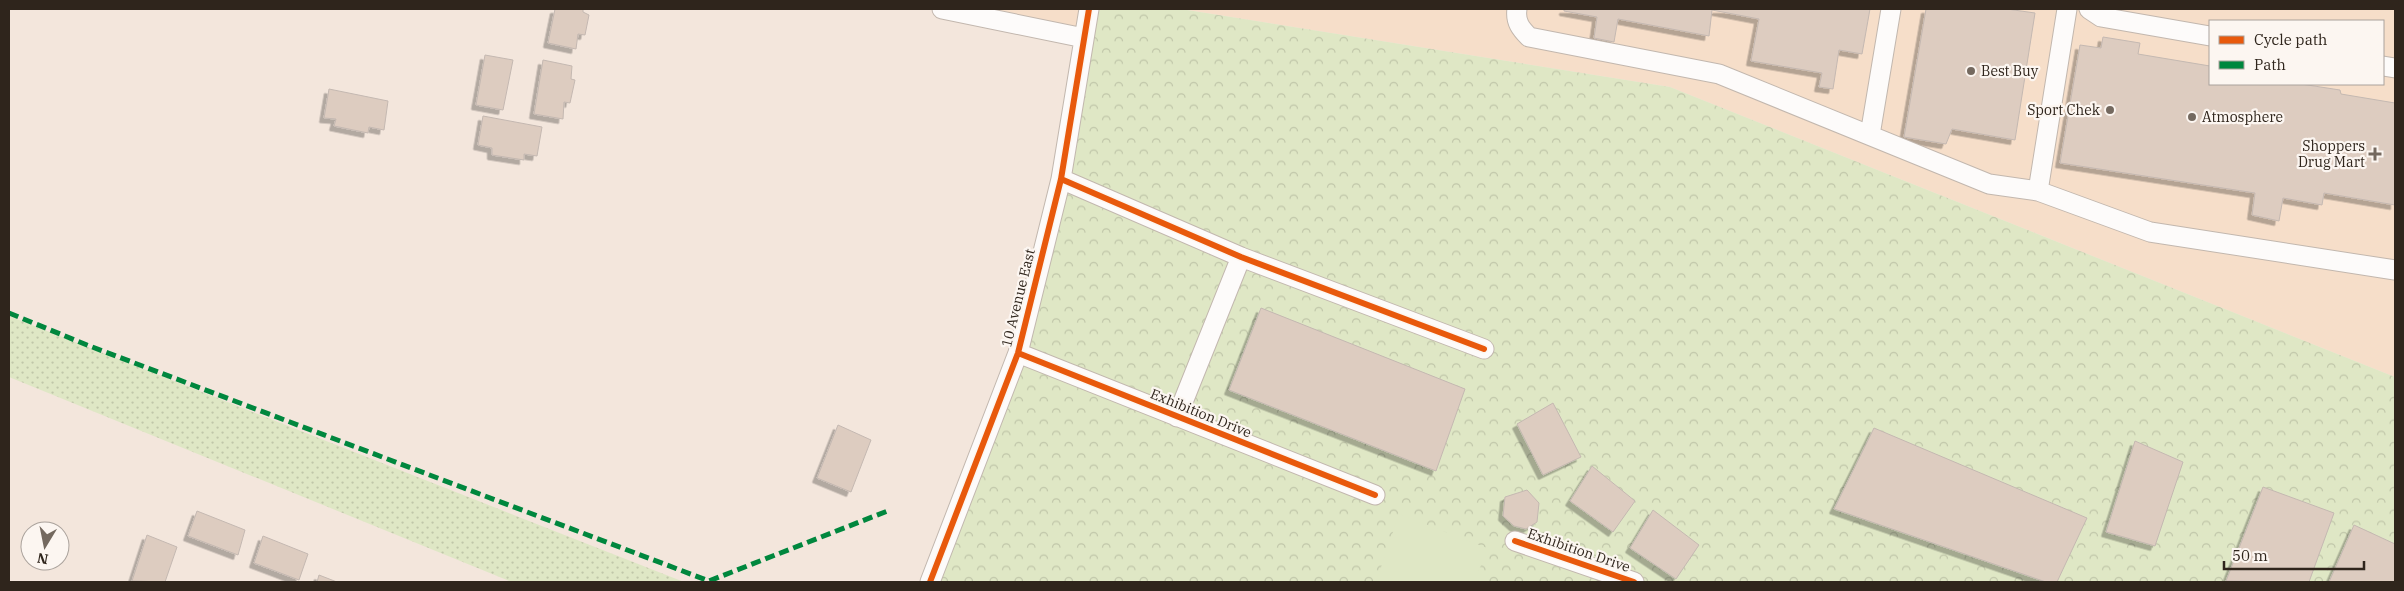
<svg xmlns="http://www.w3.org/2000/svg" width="2404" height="591" font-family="'IBM Plex Serif',serif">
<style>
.built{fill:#f6dec9;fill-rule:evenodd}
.grass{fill:url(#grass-dots)}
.forest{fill:url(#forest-crowns)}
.pitch{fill:#dfe7c5}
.building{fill:#ddccc0;stroke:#c4b8b1;filter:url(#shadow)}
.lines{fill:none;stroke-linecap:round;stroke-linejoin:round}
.minor-casing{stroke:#c2b7ae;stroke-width:21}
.minor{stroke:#fdfbfa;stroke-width:19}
.quiet{stroke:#00873e;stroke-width:5;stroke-dasharray:10 5;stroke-linecap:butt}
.cycleway-casing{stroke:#fcf6f1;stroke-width:9}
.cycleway{stroke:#e8590c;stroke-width:6}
.poi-dot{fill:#74695f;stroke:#fcf6f1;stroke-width:2}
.labels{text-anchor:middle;stroke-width:4.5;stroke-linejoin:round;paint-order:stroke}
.poi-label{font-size:14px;fill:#2f251c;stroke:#fcf6f1;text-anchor:start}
.street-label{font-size:14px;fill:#2f251c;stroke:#fcf6f1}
</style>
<defs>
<pattern id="grass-dots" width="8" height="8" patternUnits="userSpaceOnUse" patternTransform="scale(1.25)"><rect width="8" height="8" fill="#dfe7c5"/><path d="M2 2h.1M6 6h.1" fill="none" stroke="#c0c6a9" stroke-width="1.8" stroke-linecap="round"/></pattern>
<pattern id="forest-crowns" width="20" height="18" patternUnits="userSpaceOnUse" patternTransform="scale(1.25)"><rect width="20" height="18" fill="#dfe7c5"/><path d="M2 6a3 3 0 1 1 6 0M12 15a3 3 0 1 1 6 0" fill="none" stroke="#c0c6a9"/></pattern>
<filter id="shadow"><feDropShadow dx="-4.5" dy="4.5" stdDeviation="0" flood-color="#0004"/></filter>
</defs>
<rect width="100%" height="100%" fill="#f3e6dc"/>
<!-- built -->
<path class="built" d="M942,9H1088L1084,38Z
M1181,9H2395V377L1670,87ZM2210,21H2383V84H2210Z"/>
<!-- grass -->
<path class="grass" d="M9,316L684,582H512L9,377Z"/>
<!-- forest -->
<path class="forest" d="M1089,9H1181L1670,87L2395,377V582H935L1022,361Z"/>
<!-- pitch -->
<path class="pitch" d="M1399,514L1487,548L1475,582H1376Z"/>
<!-- building -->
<path class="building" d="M555,9H583V12L589,15L585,35L578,34L576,49L548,43Z
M1564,9H1870L1862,54L1839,50L1833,89L1819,87L1822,73L1751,61L1759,19L1712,10L1709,36L1618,19L1614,42L1594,38L1597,17L1564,11Z
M1926,9H2007L2035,13L2015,140L1952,129L1946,144L1904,137Z
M2103,37L2140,43L2138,54L2210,66V84H2301L2340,90L2341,94L2395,103V205L2324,193L2322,205L2283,198L2279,221L2252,215L2255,193L2060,163L2080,45L2101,48Z
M485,55L513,60L503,110L476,105Z
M543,60L572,66L571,79L575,80L570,103L564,102L563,119L534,114Z
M329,89L388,101L384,130L369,127L368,133L334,126L336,119L324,118Z
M483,116L542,127L537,156L524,154V160L492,155V148L478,145Z
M1261,308L1465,389L1436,471L1229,390Z
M1553,403L1581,457L1543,475L1517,424Z
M838,425L871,440L851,492L817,478Z
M1874,428L2087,518L2057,582H2046L1834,509Z
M2135,441L2183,462L2155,546L2106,532Z
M1592,466L1635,501L1613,532L1570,501Z
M2263,487L2334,513L2309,582L2226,581Z
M1527,490L1539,503L1537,522L1526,529L1514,526L1503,516L1505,497Z
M1653,510L1699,545L1676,579L1630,548Z
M197,511L245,530L238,555L188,536Z
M2354,525L2395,544V582H2329Z
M147,535L177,547L165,582L132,581Z
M263,536L308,554L299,580L254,563Z
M319,575L337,582H317Z"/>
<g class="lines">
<defs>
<path id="minor" d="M942,9L1084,38
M1517,9C1515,22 1521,29 1529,37L1719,74L1989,184L2038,191
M2067,9L2038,191L2150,232L2395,270
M2089,9L2101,17L2210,36
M2383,66L2395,68
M1870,135L1891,9
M1061,179L1241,257L1484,349
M1018,353L1375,495
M1177,417L1241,257
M1515,541L1634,582
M930,582L1018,353L1061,179L1089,9"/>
</defs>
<!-- minor casing -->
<use href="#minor" class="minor-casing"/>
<!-- minor -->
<use href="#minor" class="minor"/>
<!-- quiet -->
<path class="quiet" d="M9,313L87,345L709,581L890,510"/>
<defs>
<path id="cycleway" d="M1061,179L1241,257L1484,349
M1018,353L1375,495
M1515,541L1634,582
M930,582L1018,353L1061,179L1089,9"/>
</defs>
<!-- cycleway casing -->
<use href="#cycleway" class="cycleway-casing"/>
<!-- cycleway -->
<use href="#cycleway" class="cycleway"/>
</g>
<!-- markers -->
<g class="poi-dot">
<circle cx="1971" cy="71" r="5"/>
<circle cx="2110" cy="110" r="5"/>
<circle cx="2192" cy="117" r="5"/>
<path d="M2372.5 146.5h5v5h5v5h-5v5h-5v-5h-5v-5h5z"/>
</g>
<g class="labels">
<!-- poi labels -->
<g class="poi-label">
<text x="1981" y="76">Best Buy</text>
<text x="2100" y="115" text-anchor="end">Sport Chek</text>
<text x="2202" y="122">Atmosphere</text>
<text x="2365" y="151" text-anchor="end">Shoppers<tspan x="2365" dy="16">Drug Mart</tspan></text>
</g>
<!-- street labels -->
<g class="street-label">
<text transform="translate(1018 298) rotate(-76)" y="5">10 Avenue East</text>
<text transform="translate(1201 413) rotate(22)" y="5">Exhibition Drive</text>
<text transform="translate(1579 550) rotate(19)" y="5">Exhibition Drive</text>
</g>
</g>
<!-- border -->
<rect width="2404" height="591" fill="none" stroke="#2f251c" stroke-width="20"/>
<!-- legend -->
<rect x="2209" y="20" width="175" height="65" fill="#fcf6f1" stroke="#aaa29c"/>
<rect x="2219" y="36" width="25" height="8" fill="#e8590c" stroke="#aaa29c"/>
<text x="2254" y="45" font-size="15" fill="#2f251c">Cycle path</text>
<rect x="2219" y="61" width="25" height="8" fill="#00873e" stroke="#aaa29c"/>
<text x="2254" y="70" font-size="15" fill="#2f251c">Path</text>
<!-- north arrow -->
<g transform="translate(45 546) rotate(190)"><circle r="24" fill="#fcf6f1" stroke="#aaa29c"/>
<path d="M0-4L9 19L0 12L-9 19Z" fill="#74695f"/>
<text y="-8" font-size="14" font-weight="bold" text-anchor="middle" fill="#2f251c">N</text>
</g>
<!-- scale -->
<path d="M2224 561v8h140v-8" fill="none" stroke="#2f251c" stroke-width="2.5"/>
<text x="2232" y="561" font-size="15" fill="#2f251c" stroke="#fcf6f1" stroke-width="4" paint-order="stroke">50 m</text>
</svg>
